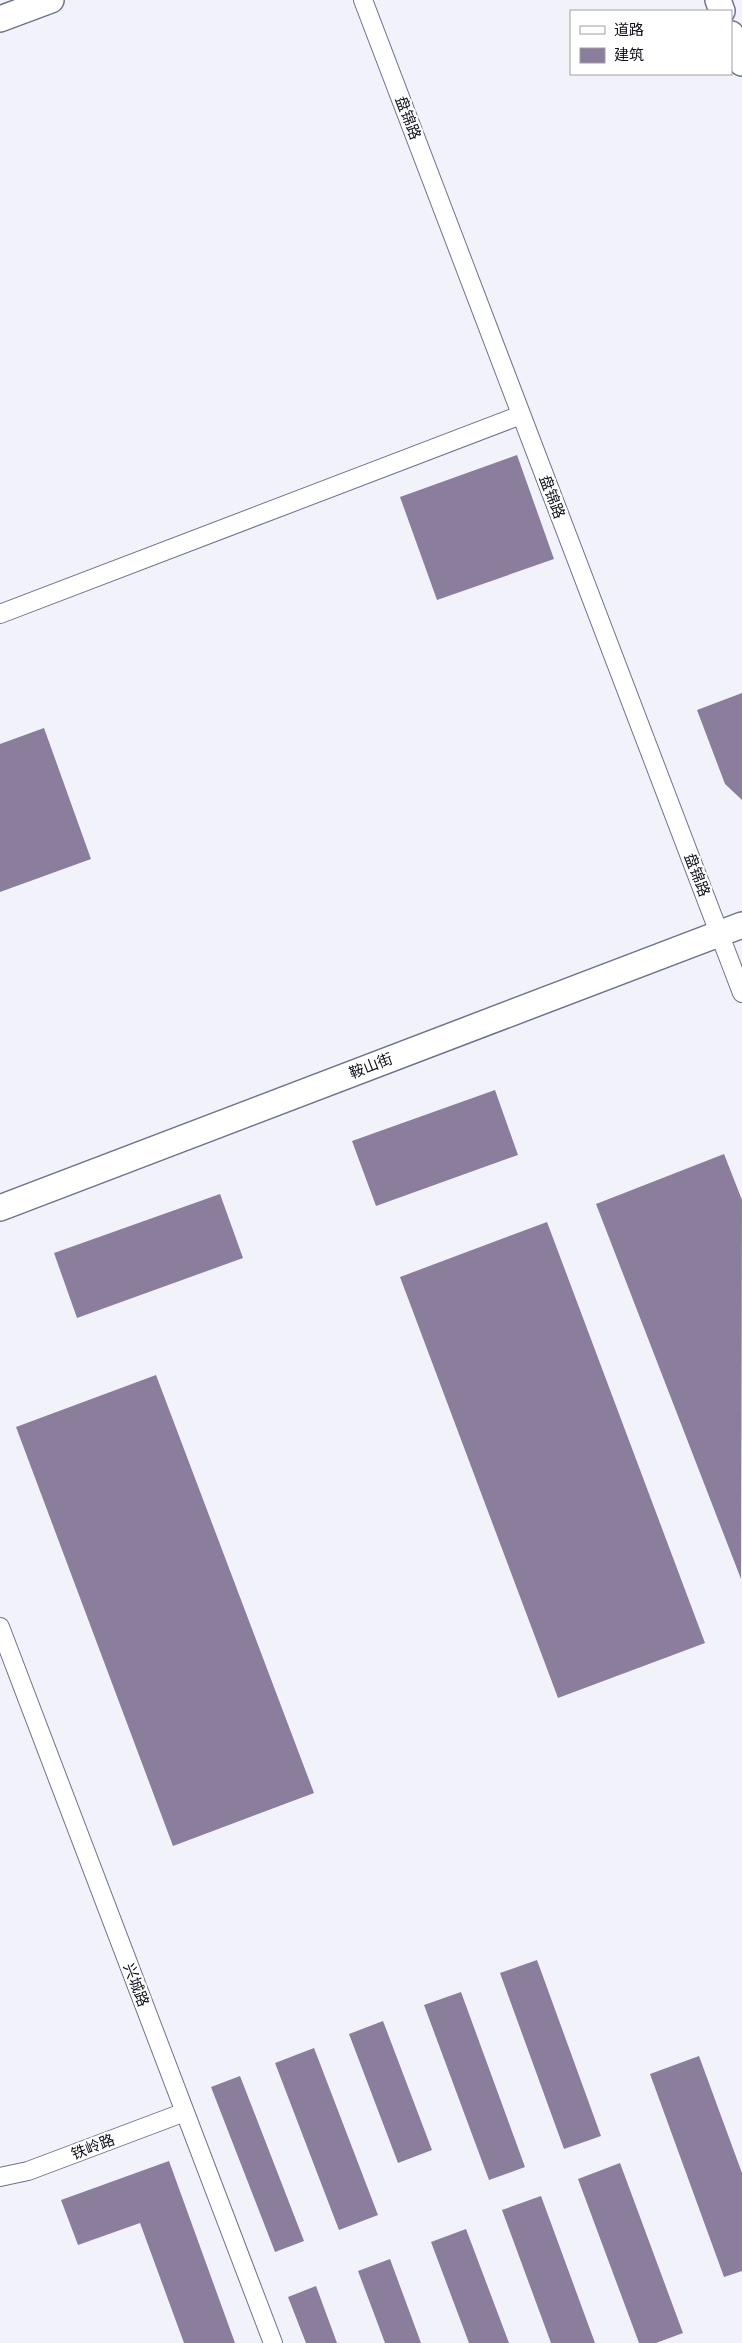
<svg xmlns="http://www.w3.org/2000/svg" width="742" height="2343" font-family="'Space Grotesk','Noto Sans SC',sans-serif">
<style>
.building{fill:#8a7e9c}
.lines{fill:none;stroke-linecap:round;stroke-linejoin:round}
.street-casing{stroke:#6e7290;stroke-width:20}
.secondary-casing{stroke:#6e7290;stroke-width:28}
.street{stroke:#fff;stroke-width:18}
.secondary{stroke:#fff;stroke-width:25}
.labels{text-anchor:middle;stroke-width:4.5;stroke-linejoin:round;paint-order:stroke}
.street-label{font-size:15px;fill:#0f101b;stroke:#fff}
</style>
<rect width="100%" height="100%" fill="#f2f3fa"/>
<!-- building -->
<path class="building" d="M517,455L554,559L437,600L400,497Z
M742,693V800L725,784L697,710Z
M44,728L91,859L0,892V744Z
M495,1090L518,1155L376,1206L352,1141Z
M724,1154L742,1200L741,1579L596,1204Z
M220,1194L243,1258L77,1318L54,1253Z
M547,1222L705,1643L558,1698L400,1277Z
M156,1375L314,1793L173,1846L16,1427Z
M537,1960L601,2136L564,2149L500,1973Z
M461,1992L525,2167L489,2180L424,2005Z
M383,2021L432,2150L398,2163L349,2034Z
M314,2048L378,2215L339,2230L275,2063Z
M699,2056L742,2173V2271L724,2277L650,2074Z
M240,2076L304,2241L275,2252L211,2087Z
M169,2161L235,2343H184L140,2223L78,2245L61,2200Z
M620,2163L683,2333L656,2343H639L578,2179Z
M541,2196L595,2343H551L502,2210Z
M466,2229L509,2343H469L431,2242Z
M390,2259L421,2343H385L358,2271Z
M316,2286L337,2343H306L288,2297Z"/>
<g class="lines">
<defs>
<path id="street" d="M363,0L742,993
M0,614L521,415
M0,1627L273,2343
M0,2177L28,2171L185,2112"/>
<path id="secondary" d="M718,0L722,11
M0,19L51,0
M731,34L742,63
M0,1208L742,925"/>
</defs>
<!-- street casing -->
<use href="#street" class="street-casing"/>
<!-- secondary casing -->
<use href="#secondary" class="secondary-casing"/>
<!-- street -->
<use href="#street" class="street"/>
<!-- secondary -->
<use href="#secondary" class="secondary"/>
</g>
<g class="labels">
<!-- street labels -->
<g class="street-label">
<text transform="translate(408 118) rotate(69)" y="5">盘锦路</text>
<text transform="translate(552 497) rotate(69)" y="5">盘锦路</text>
<text transform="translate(697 875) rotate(69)" y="5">盘锦路</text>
<text transform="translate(371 1066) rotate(-21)" y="5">鞍山街</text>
<text transform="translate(136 1985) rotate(69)" y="5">兴城路</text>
<text transform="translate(93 2147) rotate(-21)" y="5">铁岭路</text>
</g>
</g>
<!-- legend -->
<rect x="570" y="10" width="162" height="65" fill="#ffffff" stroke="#9f9fa4"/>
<rect x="580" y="26" width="25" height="8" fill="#ffffff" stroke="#9f9fa4"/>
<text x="614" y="35" font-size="15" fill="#0f101b">道路</text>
<rect x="580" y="48" width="25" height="15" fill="#8a7e9c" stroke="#9f9fa4"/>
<text x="614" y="60" font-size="15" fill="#0f101b">建筑</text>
</svg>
